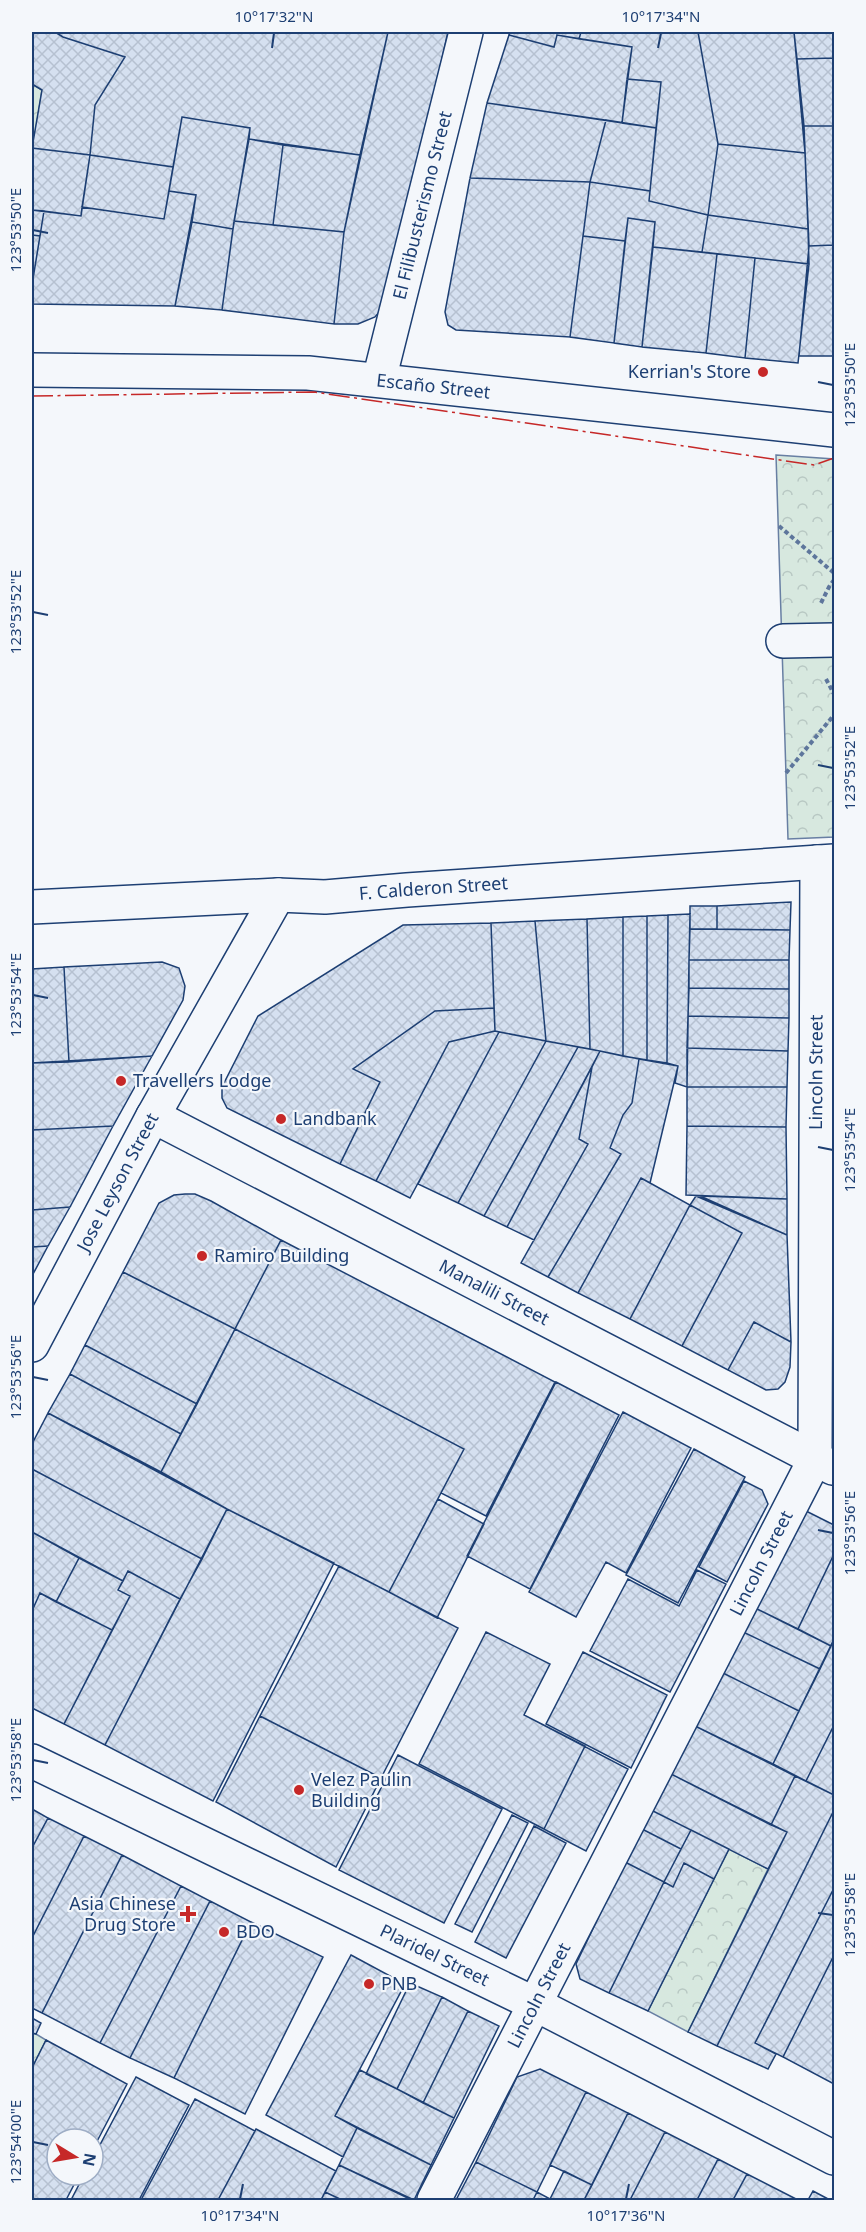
<svg xmlns="http://www.w3.org/2000/svg" width="866" height="2232" font-family="'Noto Sans',sans-serif">
<style>
.forest{fill:url(#forest-crowns);stroke:#687fa3;stroke-width:1.5}
.building{fill:url(#building-cross-hatch);stroke:#1d3f73;stroke-width:1.5}
.lines{fill:none;stroke-linecap:round;stroke-linejoin:round}
.street-casing{stroke:#1d3f73;stroke-width:36}
.secondary-casing{stroke:#1d3f73;stroke-width:36}
.path{stroke:#5e769c;stroke-width:4;stroke-dasharray:4.5 3;stroke-linecap:butt}
.street{stroke:#f4f7fb;stroke-width:33}
.secondary{stroke:#f4f7fb;stroke-width:33}
.power{stroke:#c62828;stroke-width:1.5;stroke-dasharray:21 4.5 3 4.5;stroke-linecap:butt}
.ticks{fill:none;stroke:#1d3f73;stroke-width:2}
.poi-dot{fill:#c62828;stroke:#f4f7fb;stroke-width:2}
.labels{text-anchor:middle;stroke-width:4.5;stroke-linejoin:round;paint-order:stroke}
.street-label{font-size:18px;fill:#1d3f73;stroke:#f4f7fb}
.poi-label{font-size:18px;fill:#1d3f73;stroke:#f4f7fb;text-anchor:start}
.neatline{fill:none;stroke:#1d3f73;stroke-width:2}
.ticks-label{font-size:15px;text-anchor:middle;fill:#1d3f73}
</style>
<defs>
<pattern id="forest-crowns" width="20" height="18" patternUnits="userSpaceOnUse" patternTransform="scale(1.5)"><rect width="20" height="18" fill="#d7e8df"/><path d="M2 6a3 3 0 1 1 6 0M12 15a3 3 0 1 1 6 0" fill="none" stroke="#b8c8c3"/></pattern>
<pattern id="building-cross-hatch" width="8" height="8" patternUnits="userSpaceOnUse" patternTransform="scale(1.5)"><rect width="8" height="8" fill="#d5e0f0"/><path d="M0 0l8 8M0 8l8-8" fill="none" stroke="#b6c1d1"/></pattern>
</defs>
<rect width="100%" height="100%" fill="#f4f7fb"/>
<!-- forest -->
<path class="forest" d="M32,84L42,90L32,154Z
M776,455L834,459V837L788,839Z
M729,1849L768,1869L688,2032L648,2011Z
M32,2033L36,2034L46,2040L32,2068Z"/>
<!-- building -->
<path class="building" d="M32,32H55L63,37L125,57L95,105L90,155L32,148L42,90L32,84Z
M55,32H388L360,155L249,139L250,128L182,117L173,167L90,155L95,105L125,57L63,37Z
M388,32H448L387,303L375,317L358,324H334L344,232Z
M510,32H581L579,39L557,35L554,47L509,35Z
M581,32H698L718,144L708,215L649,201L661,82L627,79L632,47L579,39Z
M698,32H794L805,153L718,144Z
M794,32H834V58L797,59Z
M509,35L554,47L557,35L632,47L622,123L487,103Z
M834,58V126H804L797,59Z
M627,79L661,82L656,128L622,123Z
M487,103L606,120L590,182L470,178Z
M182,117L250,128L233,229L192,222L196,195L169,191Z
M606,120L656,128L650,191L590,182Z
M804,126H834V245L809,246Z
M249,139L283,145L273,225L234,221Z
M718,144L805,153L808,229L708,215Z
M283,145L360,155L344,232L273,225Z
M32,148L90,155L81,216L32,210Z
M90,155L173,167L164,219L82,207Z
M470,178L590,182L570,337L456,330L448,325L445,312Z
M590,182L650,191L649,201L708,215L702,252L653,247L655,222L628,218L625,241L583,236Z
M169,191L196,195L175,306L32,304V285L44,211L81,216L82,207L164,219Z
M32,210L44,211L40,236L32,235Z
M708,215L808,229L809,264L702,252Z
M628,218L655,222L642,347L614,343Z
M234,221L344,232L334,324L222,310Z
M192,222L233,229L222,310L175,306Z
M32,235L40,236L32,285Z
M583,236L625,241L614,343L570,337Z
M834,245V356H799L809,246Z
M653,247L717,254L706,353L642,347Z
M717,254L755,258L745,358L706,353Z
M755,258L809,264L798,363L745,358Z
M791,902L790,930L717,929V906Z
M690,906H717V929H690Z
M690,914L689,960L687,1087L675,1083L678,1066L667,1063L668,915Z
M668,915L667,1063L647,1060V916Z
M647,916V1060L623,1056V917Z
M623,917V1056L590,1049L587,919Z
M587,919L590,1049L546,1041L535,921Z
M535,921L546,1041L495,1031L491,923Z
M491,923L494,1008L435,1011L353,1069L380,1082L340,1164L227,1108L222,1098V1087L258,1016L403,925Z
M690,929L790,930L789,960H689Z
M689,960H789V989L689,988Z
M162,962L179,968L185,986L183,1000L152,1056L69,1062L64,967Z
M64,967L69,1062L32,1063V969Z
M689,988L789,989V1018L688,1016Z
M494,1008L495,1031L449,1042L376,1181L340,1164L380,1082L353,1069L435,1011Z
M688,1016L789,1018L788,1051L687,1048Z
M495,1031L499,1032L410,1198L376,1181L449,1042Z
M499,1032L546,1041L458,1203L418,1184Z
M546,1041L578,1047L484,1216L458,1203Z
M578,1047L600,1051L507,1227L484,1216Z
M687,1048L788,1051L787,1087H687Z
M600,1051L639,1059L632,1103L623,1115L610,1148L621,1154L548,1277L521,1263L588,1144L579,1139L592,1067Z
M152,1056L113,1126L32,1130V1063Z
M639,1059L678,1066L650,1183L641,1178L578,1293L548,1277L621,1154L610,1148L623,1115L632,1103Z
M592,1067L579,1139L588,1144L534,1240L507,1227Z
M687,1087H787L786,1127L687,1126Z
M113,1126L70,1207L32,1210V1130Z
M687,1126L786,1127L787,1199L686,1195Z
M641,1178L690,1205L630,1319L578,1293Z
M185,1194H195L211,1201L281,1240L235,1329L123,1272L159,1203L174,1195Z
M696,1196L787,1235L791,1342L754,1322L728,1370L682,1346L742,1233L690,1205Z
M700,1196L787,1199V1235Z
M690,1205L742,1233L682,1346L630,1319Z
M70,1207L48,1246L32,1247V1210Z
M281,1240L555,1382L486,1516L441,1493L464,1449L235,1329Z
M48,1246L32,1276V1247Z
M123,1272L235,1329L197,1404L85,1345Z
M828,1287H834V1416L828,1410Z
M754,1322L791,1342L790,1367L785,1382L778,1389L766,1390L728,1370Z
M235,1329L464,1449L389,1592L227,1509L161,1472Z
M85,1345L197,1404L181,1434L70,1374Z
M70,1374L181,1434L161,1472L48,1413Z
M556,1382L619,1415L530,1589L467,1556Z
M623,1412L691,1448L626,1573L606,1562L576,1617L529,1592Z
M48,1413L227,1509L202,1559L32,1469V1444Z
M694,1449L745,1477L678,1603L626,1575Z
M32,1469L202,1559L180,1599L128,1571L123,1581L32,1532Z
M744,1481L762,1490L768,1504L727,1582L699,1567Z
M438,1499L484,1524L437,1618L389,1592Z
M800,1508L834,1525V1554L798,1629L751,1606Z
M227,1509L334,1563L213,1801L105,1745Z
M32,1532L79,1558L56,1602L40,1593L32,1611Z
M834,1554V1639L831,1646L798,1629Z
M79,1558L123,1581L118,1590L130,1596L112,1630L56,1602Z
M339,1566L458,1628L381,1778L260,1716Z
M697,1570L726,1584L670,1692L590,1651L628,1579L679,1606Z
M128,1571L180,1599L105,1745L64,1724L130,1596L118,1590Z
M40,1593L112,1630L64,1724L32,1708V1611Z
M751,1606L831,1646L820,1669L739,1630Z
M739,1630L820,1669L799,1711L719,1671Z
M486,1632L550,1664L524,1715L585,1746L544,1829L419,1764Z
M486,1632L550,1664L524,1715L628,1769L586,1851L419,1764Z
M834,1639V1725L806,1781L773,1764Z
M583,1652L667,1695L631,1768L546,1724Z
M719,1671L799,1711L773,1764L693,1725Z
M260,1716L381,1778L336,1867L216,1802Z
M693,1725L795,1776L771,1825L669,1773Z
M834,1725V1795L806,1781Z
M398,1755L502,1809L444,1923L339,1870Z
M669,1773L787,1832L768,1869L651,1810Z
M795,1776L834,1795V1810L717,2046L688,2032L787,1832L771,1825Z
M32,1809L48,1818L32,1848Z
M651,1810L691,1830L681,1849L642,1829Z
M834,1810V1888L755,2043L776,2054L768,2069L717,2046Z
M512,1815L528,1823L472,1932L455,1924Z
M48,1818L84,1836L32,1938V1848Z
M534,1826L566,1843L506,1958L475,1942Z
M642,1829L681,1849L664,1882L625,1862Z
M691,1830L729,1849L714,1879L684,1863L673,1887L664,1882Z
M84,1836L122,1855L42,2013L32,2008V1938Z
M122,1855L181,1886L100,2043L42,2013Z
M625,1862L664,1882L609,1993L580,1979L576,1964Z
M684,1863L714,1879L648,2011L609,1993L664,1882L673,1887Z
M181,1886L210,1901L130,2058L100,2043Z
M834,1888V1955L783,2057L755,2043Z
M210,1901L251,1922L174,2078L130,2058Z
M251,1922L323,1957L245,2114L174,2078Z
M351,1955L405,1984L335,2116L357,2128L343,2157L266,2115Z
M834,1955V2084L783,2057Z
M410,1983L442,1997L397,2089L366,2074Z
M442,1997L468,2011L423,2103L397,2089Z
M468,2011L499,2026L454,2118L423,2103Z
M32,2018L41,2023L36,2034L32,2033Z
M46,2040L127,2084L93,2149V2139H57V2175H79L66,2200H32V2068Z
M540,2069L586,2092L537,2192L476,2162L517,2077Z
M360,2070L454,2118L431,2165L335,2116Z
M136,2077L189,2105L139,2200H71L84,2175H93V2158Z
M586,2092L628,2113L592,2185L550,2165Z
M195,2099L255,2131L218,2200H141Z
M628,2113L665,2132L630,2200H584Z
M357,2128L431,2165L414,2200L339,2165Z
M256,2129L336,2171L321,2200H218Z
M665,2132L718,2159L697,2200H630Z
M718,2159L747,2174L733,2200H697Z
M476,2162L537,2192L533,2200H456Z
M339,2165L412,2200H342L325,2192Z
M564,2171L592,2185L584,2200H533L537,2192L550,2199Z
M747,2174L798,2200H733Z
M813,2191L830,2200H808Z
M325,2192L342,2200H321Z"/>
<g class="lines">
<defs>
<g id="street">
<path id="s1" d="M379,380L466,32"/>
<path d="M783,641L834,640"/>
</g>
<g id="secondary">
<path id="s2" d="M32,370L308,373L834,430"/>
<path id="s3" d="M32,907L278,895L325,897L407,890L834,861"/>
<path id="s4" d="M153,1116L833,1468"/>
<path id="s5" d="M32,1345L153,1116L278,895"/>
<path id="s6" d="M32,1761L535,2004L834,2158"/>
<path id="s7" d="M434,2200L815,1459L817,862"/>
</g>
</defs>
<!-- street casing -->
<use href="#street" class="street-casing"/>
<!-- secondary casing -->
<use href="#secondary" class="secondary-casing"/>
<!-- path -->
<path class="path" d="M779,526L834,573
M821,603L829,587L834,580
M826,679L834,694
M786,773L834,715"/>
<!-- street -->
<use href="#street" class="street"/>
<!-- secondary -->
<use href="#secondary" class="secondary"/>
<!-- power -->
<path class="power" d="M32,396L314,392L814,465L834,458"/>
</g>
<!-- ticks -->
<path class="ticks" d="M272,48L274,33M658,48L661,33M33,230L48,233M818,382L833,385M33,612L48,615M818,765L833,768M33,995L48,998M818,1147L833,1150M33,1377L48,1380M818,1530L833,1533M33,1760L48,1763M818,1913L833,1915M33,2142L48,2145M240,2199L243,2184M626,2199L629,2184"/>
<!-- markers -->
<g class="poi-dot">
<circle cx="763" cy="372" r="6"/>
<circle cx="121" cy="1081" r="6"/>
<circle cx="281" cy="1119" r="6"/>
<circle cx="202" cy="1256" r="6"/>
<circle cx="299" cy="1790" r="6"/>
<path d="M185 1905h6v6h6v6h-6v6h-6v-6h-6v-6h6z"/>
<circle cx="224" cy="1932" r="6"/>
<circle cx="369" cy="1984" r="6"/>
</g>
<g class="labels">
<!-- street labels -->
<g class="street-label">
<text dy="6" stroke="none"><textPath href="#s1" startOffset="180">El Filibusterismo Street</textPath></text>
<text dy="6" stroke="none"><textPath href="#s2" startOffset="402">Escaño Street</textPath></text>
<text dy="6" stroke="none"><textPath href="#s3" startOffset="402">F. Calderon Street</textPath></text>
<text dy="6" stroke="none"><textPath href="#s7" startOffset="1220">Lincoln Street</textPath></text>
<text dy="6" stroke="none"><textPath href="#s5" startOffset="184">Jose Leyson Street</textPath></text>
<text dy="6" stroke="none"><textPath href="#s4" startOffset="384">Manalili Street</textPath></text>
<text dy="6" stroke="none"><textPath href="#s7" startOffset="716">Lincoln Street</textPath></text>
<text dy="6" stroke="none"><textPath href="#s6" startOffset="447">Plaridel Street</textPath></text>
<text dy="6" stroke="none"><textPath href="#s7" startOffset="230">Lincoln Street</textPath></text>
</g>
<!-- poi labels -->
<g class="poi-label">
<text x="751" y="378" text-anchor="end">Kerrian's Store</text>
<text x="133" y="1087">Travellers Lodge</text>
<text x="293" y="1125">Landbank</text>
<text x="214" y="1262">Ramiro Building</text>
<text x="311" y="1786">Velez Paulin<tspan x="311" dy="21">Building</tspan></text>
<text x="176" y="1910" text-anchor="end">Asia Chinese<tspan x="176" dy="21">Drug Store</tspan></text>
<text x="236" y="1938">BDO</text>
<text x="381" y="1990">PNB</text>
</g>
</g>
<!-- border -->
<rect width="866" height="2232" fill="none" stroke="#f4f7fb" stroke-width="66"/>
<!-- north arrow -->
<g transform="translate(75 2157) rotate(101)"><circle r="28" fill="#f4f7fb" stroke="#9eadc5" stroke-width="1.5"/>
<path d="M0-4.5L10 22L0 15L-10 22Z" fill="#c62828"/>
<text y="-9" font-size="16" font-weight="bold" text-anchor="middle" fill="#1d3f73">N</text>
</g>
<rect x="33" y="33" width="800" height="2166" class="neatline"/>
<g class="ticks-label">
<text x="274" y="22">10°17'32"N</text>
<text x="661" y="22">10°17'34"N</text>
<text transform="translate(16 230) rotate(-90)" y="5">123°53'50"E</text>
<text transform="translate(850 385) rotate(-90)" y="5">123°53'50"E</text>
<text transform="translate(16 612) rotate(-90)" y="5">123°53'52"E</text>
<text transform="translate(850 768) rotate(-90)" y="5">123°53'52"E</text>
<text transform="translate(16 995) rotate(-90)" y="5">123°53'54"E</text>
<text transform="translate(850 1150) rotate(-90)" y="5">123°53'54"E</text>
<text transform="translate(16 1377) rotate(-90)" y="5">123°53'56"E</text>
<text transform="translate(850 1533) rotate(-90)" y="5">123°53'56"E</text>
<text transform="translate(16 1760) rotate(-90)" y="5">123°53'58"E</text>
<text transform="translate(850 1915) rotate(-90)" y="5">123°53'58"E</text>
<text transform="translate(16 2142) rotate(-90)" y="5">123°54'00"E</text>
<text x="240" y="2221">10°17'34"N</text>
<text x="626" y="2221">10°17'36"N</text>
</g>
</svg>
